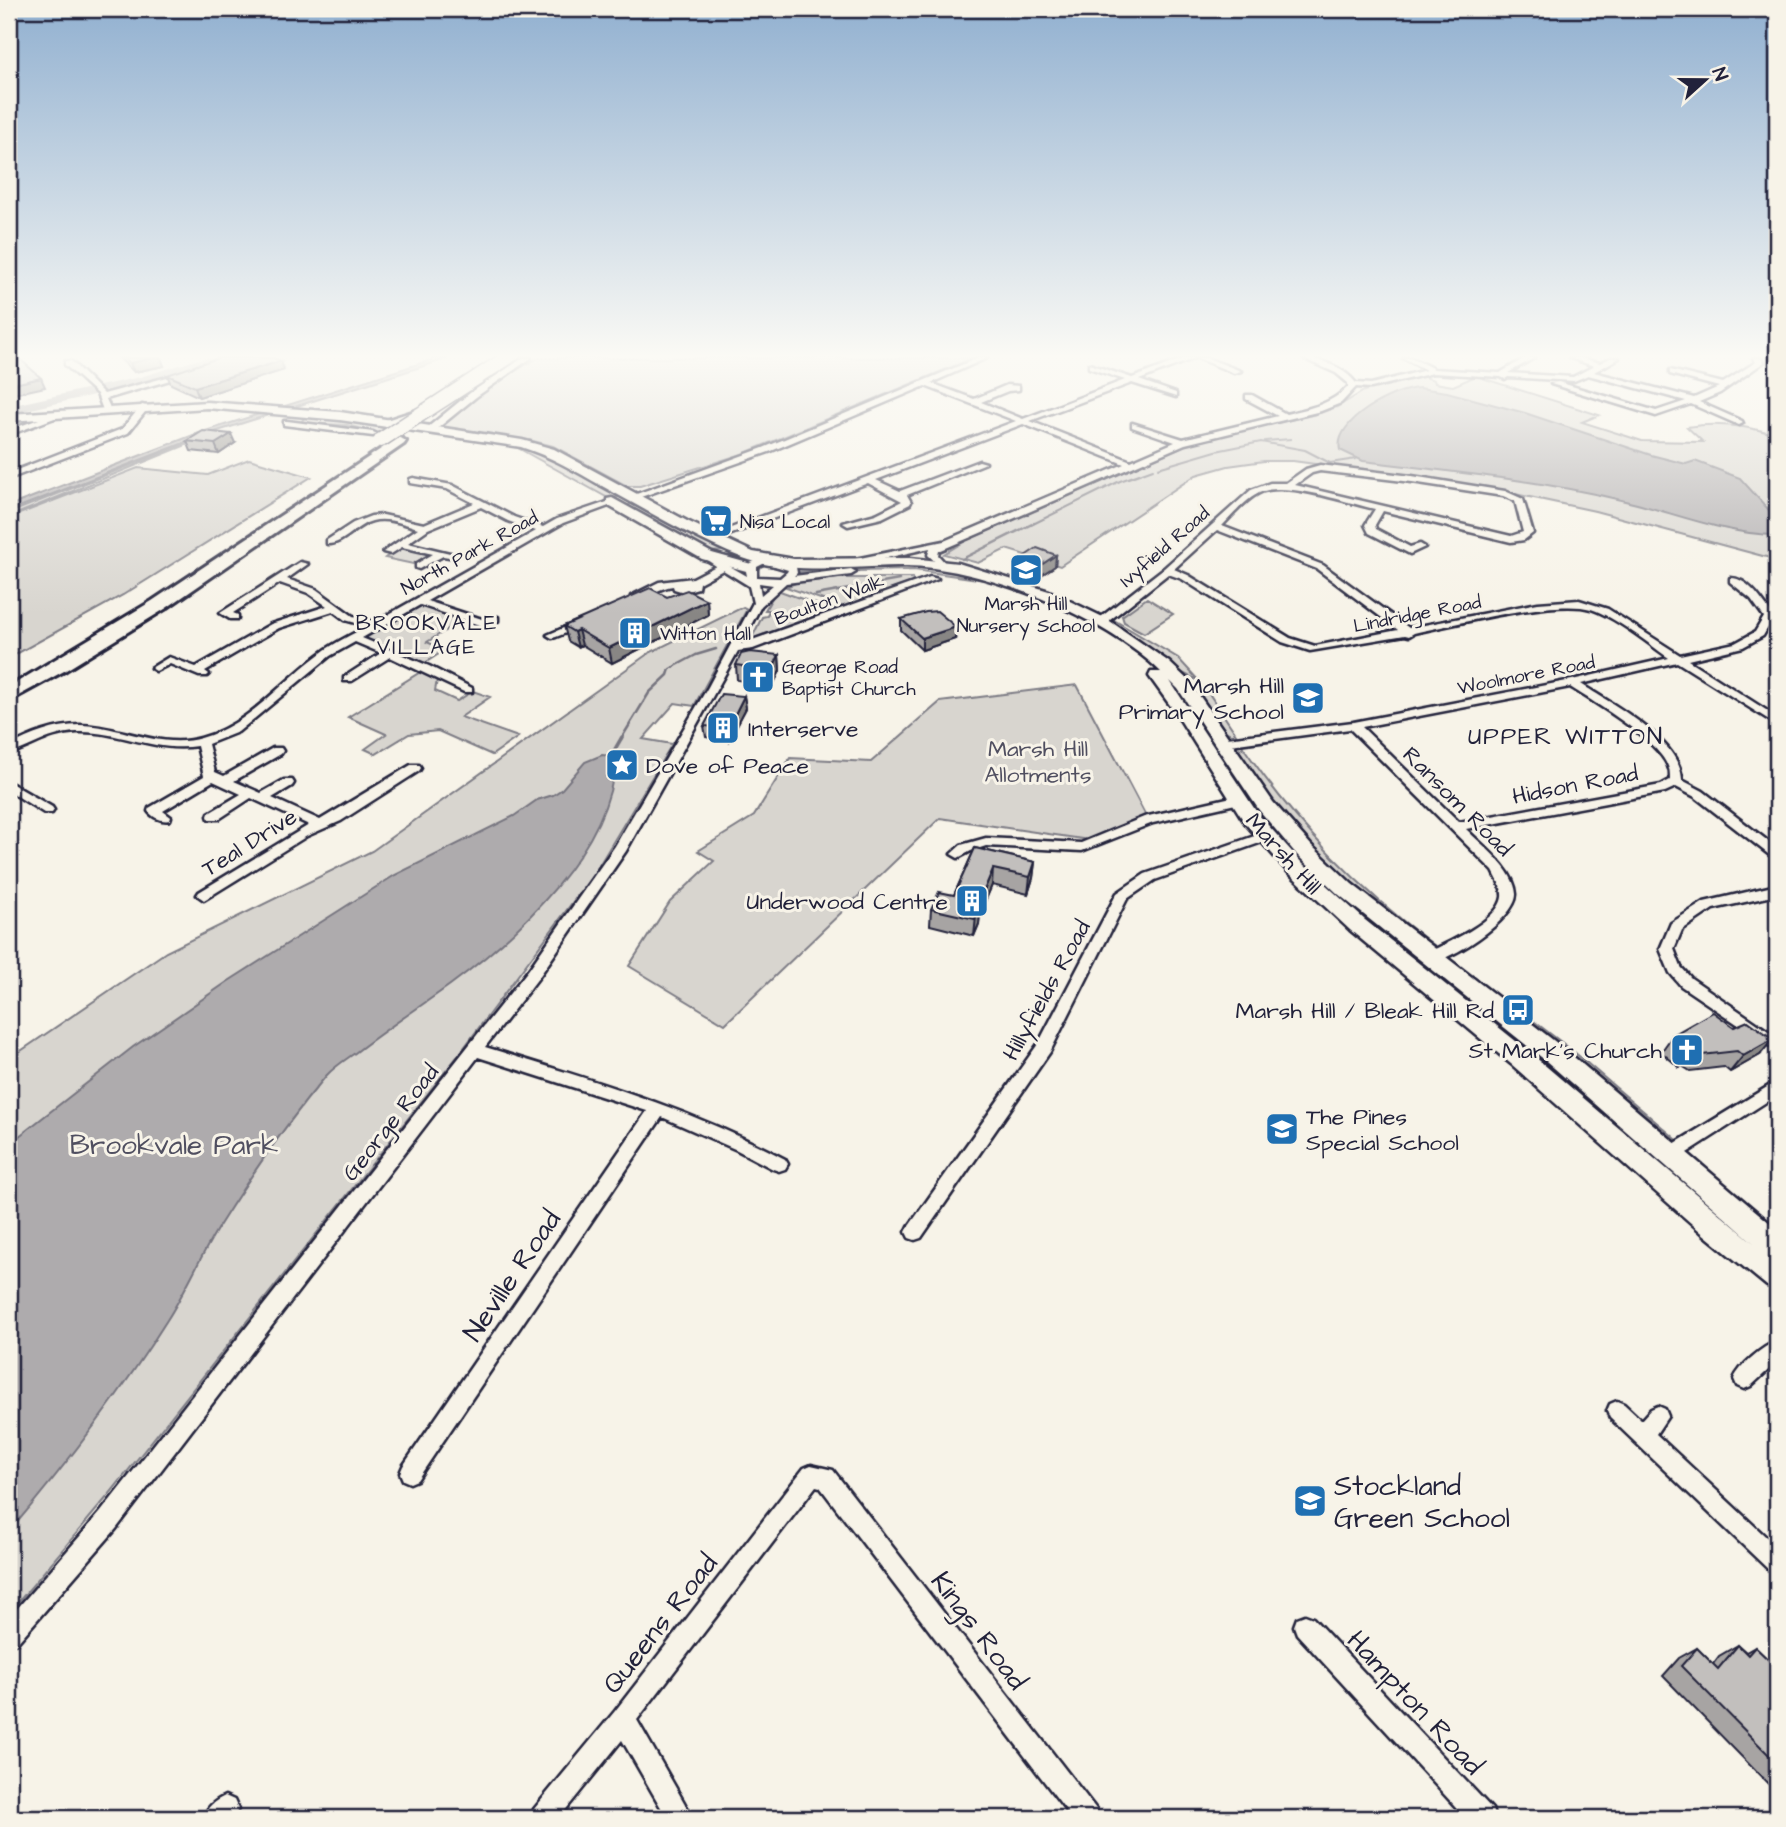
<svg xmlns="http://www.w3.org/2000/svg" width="1786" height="1827" font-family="'Architects Daughter',sans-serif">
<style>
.green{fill:#d8d5cf;stroke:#7d7c85;stroke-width:2}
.water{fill:#aeabad;stroke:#76747f;stroke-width:2}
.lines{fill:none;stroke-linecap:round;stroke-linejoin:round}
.stream-far2{stroke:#76747f;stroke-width:2}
.stream-far1{stroke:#76747f;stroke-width:2.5}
.stream{stroke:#76747f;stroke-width:3.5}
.river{fill:#aeabad;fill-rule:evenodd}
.minor-casing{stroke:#22223b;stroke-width:5}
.primary-casing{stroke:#22223b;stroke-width:5}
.motorway-casing{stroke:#22223b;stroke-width:6}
.minor{fill:#f7f3e8;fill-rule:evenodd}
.primary{fill:#f7f3e8;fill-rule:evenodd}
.motorway{fill:#f7f3e8;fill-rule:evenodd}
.motorway-bridge-casing{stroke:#22223b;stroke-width:17;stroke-linecap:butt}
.motorway-bridge{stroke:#f7f3e8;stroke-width:14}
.wall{fill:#a7a4a3;stroke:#22223b;stroke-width:2}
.shaded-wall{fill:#888684;stroke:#22223b;stroke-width:2}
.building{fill:#c2bfbd;stroke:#22223b;stroke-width:2}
.labels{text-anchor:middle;stroke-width:6;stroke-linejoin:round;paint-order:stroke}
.far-poi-label{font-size:19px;fill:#22223b;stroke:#f7f3e8;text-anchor:start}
.far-street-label{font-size:19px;fill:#22223b;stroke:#f7f3e8}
.far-neighbourhood-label{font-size:21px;letter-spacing:2px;fill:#22223b;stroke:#f7f3e8}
.poi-label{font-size:23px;fill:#22223b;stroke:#f7f3e8;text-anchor:end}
.park-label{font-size:23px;fill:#504f60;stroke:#f7f3e8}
.street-label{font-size:23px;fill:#22223b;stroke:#f7f3e8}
.neighbourhood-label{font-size:24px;letter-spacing:2px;fill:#22223b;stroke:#f7f3e8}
.near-park-label{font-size:28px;fill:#504f60;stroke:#f7f3e8}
.near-street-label{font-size:28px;fill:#22223b;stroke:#f7f3e8}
.near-poi-label{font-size:28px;fill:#22223b;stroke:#f7f3e8;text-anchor:start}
</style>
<rect width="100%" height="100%" fill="#f7f3e8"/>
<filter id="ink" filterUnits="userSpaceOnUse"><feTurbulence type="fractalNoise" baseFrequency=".0143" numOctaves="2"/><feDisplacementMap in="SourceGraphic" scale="14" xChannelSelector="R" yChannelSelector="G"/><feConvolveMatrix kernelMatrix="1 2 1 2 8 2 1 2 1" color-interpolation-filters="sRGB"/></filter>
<g filter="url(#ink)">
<!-- green -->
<path class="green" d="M538,358H973L742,454L640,486H627L553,446L529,440L432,429L505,377Z
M1418,375L1434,380L1435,383L1453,386L1476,376L1482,378L1599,415L1582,422L1642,441L1703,442L1687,427C1717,422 1748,426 1777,435V564L1770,558L1595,511L1478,486L1293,461H1264L1228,466L1196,475L1060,566L1006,549L978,563L944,554L967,540L1195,441L1317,414L1337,407L1364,391Z
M305,417H312L387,426L378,433L347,425L300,423Z
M192,441H196L9,517V513Z
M516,447C540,449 600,480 618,497L608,498Z
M249,459L311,477L123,595L9,658V518L138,468L208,475Z
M630,504H634L726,551L706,552L626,507Z
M405,547L431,553L413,564L385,558L398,548Z
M918,565L972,575L985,580L914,570L798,572V566Z
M838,578H912L913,582L843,607L786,587L800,581Z
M780,591L833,610L750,642L762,617L767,616L769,610H765L775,593Z
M1147,598L1173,614L1144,633L1124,622L1122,616Z
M417,604L461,621L427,642L445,650L425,663L361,637Z
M743,607L747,609L694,706L675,703L643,739L672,744L595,872L460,1053L108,1496L9,1613V1059L166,952L372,851L649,653Z
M1114,620L1178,658L1199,681L1170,667L1112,623Z
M422,671L437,680L435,691L457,701L473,691L490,697L461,717L518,737L492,755L438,731L409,734L376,754L365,749L386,734L348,717Z
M1077,685L1146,816L1089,840L940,818L725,1024L629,966L670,902L714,861L698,851L754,816L790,758L871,762L940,702Z
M1198,686H1204L1238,737L1224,731L1194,688Z
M1243,747C1299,828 1357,887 1435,946L1425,945L1349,885L1282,816L1236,752Z
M1217,754L1226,757L1263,810L1646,1147L1643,1151L1371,932L1267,829Z
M1527,1016L1573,1051L1676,1139L1671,1141L1525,1019Z"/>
<!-- water -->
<path class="water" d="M437,358H449L202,436L9,511V506L196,434Z
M1419,388L1447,392L1525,413L1651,455L1686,464L1695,461L1740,478L1777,519V535C1730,536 1669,511 1621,500C1537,480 1449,471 1363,461L1340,450C1333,421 1394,389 1419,388Z
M602,755L611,756L615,761C610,849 517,936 450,985C418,1008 386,1029 355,1053C345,1060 334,1067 326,1076C290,1119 251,1175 221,1223C201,1254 187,1289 167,1320C120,1395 66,1465 9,1532V1144L133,1047L227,982L395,875L514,816L537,800L553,795L562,789L585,762Z"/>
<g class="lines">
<!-- stream-far2 -->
<path class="stream-far2" d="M1265,441L1291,439
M1158,468L1216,451L1261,442L1305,450L1330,463L1356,459
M1770,510L1777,511
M1031,525L1120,481L1153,469"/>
<!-- stream-far1 -->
<path class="stream-far1" d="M962,559L1034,523
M816,595L899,580
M621,739L649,693L668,675L670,669L696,655L716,649"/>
<!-- stream -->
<path class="stream" d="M611,756L622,737"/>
<!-- river -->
<path class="river" d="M203,358H222L147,383L9,414V406L140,377Z"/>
<defs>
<path id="minor" d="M523,358H531L476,397L433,432H427V428L470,393Z
M978,358H987L931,383L974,399L1007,385L1019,386V390L1008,391L981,402L1023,419L1125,380L1089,368V364L1132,378L1185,358H1195L1139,380L1176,393V397L1132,383L1030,421L1131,461L1175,442L1132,427V423L1183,439L1278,416L1246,399V395H1252L1286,414C1311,408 1329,405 1348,387V383L1336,373L1302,358C1321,358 1344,368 1356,383L1371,384L1426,370L1403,358H1412L1434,369L1500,373L1525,358H1534L1508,373L1573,377L1594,366L1570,358H1581L1600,363L1610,358H1619L1594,372L1694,398L1719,387L1670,374V370L1723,383L1756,362L1753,358H1760L1764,362L1720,393L1699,402L1742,421L1743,423L1739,425L1691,404L1656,416L1551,384L1558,382L1656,411L1686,401L1588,375L1574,381L1508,377L1505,379L1501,377L1433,373L1371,388L1356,387L1341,403L1321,411L1185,444L939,551L938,555L947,565L942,568L928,555L930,548L855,565L850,562L855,559L944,541L1124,464L1023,424L876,480L900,491L979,461L986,463L907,495L911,502L910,504L882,518L848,526L843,523L876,514L902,501L868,483L713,541H707V537L1016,421L925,386L769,452L635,499L628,497L763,448Z
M1197,358H1207L1241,371L1234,373Z
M65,361H71L104,394L186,372L190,374L106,399L111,410L107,412L103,410L97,394L65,365Z
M142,405L149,407L128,433L9,479V473L122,429Z
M420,409H423V413L384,424L380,422Z
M61,411L68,413L9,435V430Z
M287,421L373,432L377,434L373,436L284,425V421Z
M1320,465L1412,476L1505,491L1523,499L1533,533L1524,540L1511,542L1383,511L1375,525L1376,529L1410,547L1420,544L1425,547L1410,554L1369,533L1365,525L1375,509C1347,503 1283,480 1259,493C1245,500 1233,515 1222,526L1323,565L1409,628L1538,603L1579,600L1608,609L1680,655L1735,643L1755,632L1764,617L1751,599L1730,582V578C1748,577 1764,603 1774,617L1763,636L1743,647L1688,660L1777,717V725L1677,662L1581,684C1612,704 1681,740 1682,780L1703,791L1777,848V858L1772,857L1695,797L1676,787L1665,792L1466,829C1482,845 1515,870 1516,894C1517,919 1444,967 1424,962L1422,958L1424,954C1444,945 1499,921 1502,897C1503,888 1497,879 1493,871L1350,729L1223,746L1219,745V739L1353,722L1572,680L1669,658C1646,642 1617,618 1591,609C1556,598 1454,625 1414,633L1409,636L1405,635L1310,651L1282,642L1182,579L1168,574L1105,624H1097V620L1164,568L1251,490L1270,483H1286L1306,469ZM1320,471L1412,482L1503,496L1515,501L1523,532L1511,536L1295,485L1312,473ZM1217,530L1317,569L1398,630L1315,646L1290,638L1188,575L1174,569ZM1570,687C1595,703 1661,741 1669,769C1670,770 1670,780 1670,780L1661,785L1459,822L1362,727Z
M413,478L452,485L514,517L543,527L557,519L610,501L617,503L563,523L427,601L485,620L490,617H498V621L490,626H482L420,605L362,638L429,666L472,688V692H464L390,657L352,681H344V677L381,653L355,642L330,656L238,732L208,744L215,772L224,776L273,748H281L283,751L281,754L234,781L261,793L284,780H292L294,783L292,786L272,798L320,820L411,765H419L421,768L419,771L341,821L307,836L204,900L197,895L199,892L309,825L251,798L219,819H209L208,816L209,813L241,794L213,781L163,811L171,817L170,820C162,822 152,817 148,811L149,808L204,776L197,746C156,753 117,730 77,732C50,733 33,747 9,754V746C31,735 54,725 80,725C119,725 161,750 201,738C249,725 282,681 321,653C335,642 352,635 367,626L345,620L333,611L279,628L205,671L209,674L207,676H199L170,664L156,671L151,668L169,657L196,667L271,624L327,606L308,593L280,583L233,613L238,615V619H230L220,613L300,562L308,564L287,579L316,589L353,616L375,622L536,531L508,521L481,507L428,529L408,543L454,554L449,557L443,556L419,569L416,568V564L433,554L402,547L391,554L383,552L418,528C404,524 387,517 372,521C356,525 343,545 327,544V540L353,523L371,516L383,515L424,524L474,503L447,489L410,483V479Z
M707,553L747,576L746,571L750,563L765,557L796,567L797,573L794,576L851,569L856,572L851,575L786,583L761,606L741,644L930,577L938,579L753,649L738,651L626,851L539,977L485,1047C588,1079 690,1108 785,1159L788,1164L785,1169L779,1171L773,1169L737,1150L662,1117L417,1480L410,1483L403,1480L400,1473L403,1466L647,1111L478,1057L116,1529L17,1643L9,1646V1618L100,1513L529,969L615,846L708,687L753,603L749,586L723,570L699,583L698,588L684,592L674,589L673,586C659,587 643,602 631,596L659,582L693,578L716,566L704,558V554ZM765,563L788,570L787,572L780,578L757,577V567ZM759,583L773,585L761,595Z
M582,620L587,623L586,625L556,637L552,638L547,635Z
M9,782L52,807L54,810L52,813H44L9,791Z
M1236,796L1240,797L1242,800L1240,803L1153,823L1082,851L986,846L971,851L958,858L951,854L961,845L986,838L1081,843L1144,817Z
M1266,832L1271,833L1273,836L1271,839L1155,880L1127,899L1050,1052L921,1238L915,1240L909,1238L906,1232L909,1226L1038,1044L1117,893L1145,874Z
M1777,885V895L1713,909L1682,930L1674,949L1681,967L1691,978L1777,1037V1051L1681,986L1670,973L1660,949L1671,923L1704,902Z
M1777,1081V1095L1676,1160L1670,1162L1664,1160L1662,1155L1664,1150Z
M1777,1341V1362L1751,1386L1744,1389L1737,1386L1734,1379C1740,1365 1763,1346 1777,1341Z
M1617,1401L1624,1404L1641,1420L1651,1409L1658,1406L1665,1409L1668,1416L1656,1434L1777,1547V1573L1769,1570L1610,1418L1607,1411L1610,1404Z
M811,1465L833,1470L1096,1809L1099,1818H1072L820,1487L816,1486L637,1720L693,1818H667L622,1740L559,1818H531L534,1809L615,1711L804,1468Z
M1305,1615L1313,1618L1492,1809L1495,1818H1466L1297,1634L1294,1626L1297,1618Z
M225,1796L234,1800L238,1809L234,1818H203C207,1807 214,1801 225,1796Z"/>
<path id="primary" d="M207,402L340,412L522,440L554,449L687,521L753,552L794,559L910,558L958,563L1049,591L1107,619L1169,662L1190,682L1273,802L1311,845L1352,884L1562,1047L1777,1229V1258L1771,1256L1777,1261V1290L1767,1286L1701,1232L1511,1064L1350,930L1289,873L1245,823L1177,715L1149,676L1151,672H1161C1105,617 984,567 906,566C859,566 786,575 743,558C694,539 648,511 602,486C575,471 550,456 521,447L340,420L207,408L9,421V414ZM1170,681L1178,689L1259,810L1297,855L1338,894L1546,1061L1755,1244L1527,1050L1365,920L1303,864L1258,814Z
M612,498L712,553L755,565L757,568L750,572L702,559L607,505V499Z"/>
<path id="motorway" d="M399,437L406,441L404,444L165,609L66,670L9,701V687L152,601Z"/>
</defs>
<!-- minor casing -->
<use href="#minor" class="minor-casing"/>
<!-- primary casing -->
<use href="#primary" class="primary-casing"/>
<!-- motorway casing -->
<use href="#motorway" class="motorway-casing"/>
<!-- minor -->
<use href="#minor" class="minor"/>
<!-- primary -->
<use href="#primary" class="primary"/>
<!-- motorway -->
<use href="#motorway" class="motorway"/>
<defs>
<path id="motorway-bridge" d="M381,440L507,358"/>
</defs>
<!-- motorway-bridge casing -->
<use href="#motorway-bridge" class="motorway-bridge-casing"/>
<!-- motorway-bridge -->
<use href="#motorway-bridge" class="motorway-bridge"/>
</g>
<!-- wall -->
<path class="wall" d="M119,358H161L164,366L134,372Z
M284,370L199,397L171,384L167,375Z
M187,441L235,443L219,454L191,451Z
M1056,555L1055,566L1037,578L1018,571L1019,560Z
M667,597L707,600L708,615L612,663L582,645L578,647L568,641L564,626Z
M901,619L955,639L922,650L901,630Z
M779,655L780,671L774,683L769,685L737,680L736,665Z
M744,696L746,708L729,740L706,737L704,726Z
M975,848L1035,862L1033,878L1028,894L992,885L980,913L979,924L974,936L930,925L931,909L954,895Z
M1673,1035L1760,1055L1730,1072L1724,1067L1690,1071L1682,1066L1679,1067L1661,1052Z
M1738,1645L1746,1652L1755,1647L1777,1668V1793L1663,1676L1679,1658L1697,1648L1713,1664L1719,1656Z"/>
<!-- shaded-wall -->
<path class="shaded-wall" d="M153,358H161L164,366L134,372L130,363Z
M281,361L284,370L199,397L195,387Z
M41,378L45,387L9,395V385Z
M231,434L235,443L219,454L215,444Z
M1056,555L1055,566L1037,578L1038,567Z
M707,600L708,615L612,663L609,648Z
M956,627L955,639L922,650V638Z
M578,630L582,645L578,647L574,632Z
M779,655L780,671L774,683L769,685L768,670Z
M744,696L746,708L729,740L728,728Z
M1035,862L1033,878L1028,894L1030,877Z
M993,869L992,885L980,913L979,924L974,936L977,907Z
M1773,1039L1760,1055L1730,1072L1743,1056Z
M1694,1049L1682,1066L1679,1067L1691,1051Z"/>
<!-- building -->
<path class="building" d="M9,358H19L41,378L9,385Z
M124,358H153L130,363Z
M218,358H274L281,361L195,387L167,375Z
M203,431L231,434L215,444L187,441Z
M1037,548L1056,555L1038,567L1019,560Z
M650,588L667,597L687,590L707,600L609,648L578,630L574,632L564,626Z
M937,611L956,627L922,638L901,619L926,612Z
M750,652L779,655L773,668L768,670L736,665L741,654Z
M721,694L744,696L728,728L704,726Z
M975,848L1035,862L1030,877L993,869L977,907L980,908L975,919L931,909L939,892L954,895Z
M1713,1012L1734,1027L1748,1021L1773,1039L1743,1056L1737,1051L1702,1055L1694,1049L1691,1051L1673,1035Z
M1738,1645L1748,1655L1755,1647L1777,1668V1763L1681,1666L1697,1648L1718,1669Z"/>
</g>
<!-- sky -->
<linearGradient id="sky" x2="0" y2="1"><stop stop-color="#91b0d0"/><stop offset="0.58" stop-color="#fbfaf5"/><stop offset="1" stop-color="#fbfaf5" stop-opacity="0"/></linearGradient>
<rect width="1786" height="614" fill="url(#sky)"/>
<!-- icons -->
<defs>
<symbol id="supermarket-square" viewBox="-11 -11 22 22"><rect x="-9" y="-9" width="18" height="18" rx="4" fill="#1f6fb2" stroke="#f7f3e8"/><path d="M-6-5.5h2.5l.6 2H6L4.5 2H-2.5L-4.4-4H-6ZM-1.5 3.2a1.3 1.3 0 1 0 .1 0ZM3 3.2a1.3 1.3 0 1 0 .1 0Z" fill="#fff"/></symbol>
<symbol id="school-square" viewBox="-11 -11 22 22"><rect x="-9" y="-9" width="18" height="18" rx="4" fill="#1f6fb2" stroke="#f7f3e8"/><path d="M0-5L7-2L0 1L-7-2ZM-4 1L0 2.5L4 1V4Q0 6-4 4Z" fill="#fff"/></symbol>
<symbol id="building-square" viewBox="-11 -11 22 22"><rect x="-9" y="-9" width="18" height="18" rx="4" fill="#1f6fb2" stroke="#f7f3e8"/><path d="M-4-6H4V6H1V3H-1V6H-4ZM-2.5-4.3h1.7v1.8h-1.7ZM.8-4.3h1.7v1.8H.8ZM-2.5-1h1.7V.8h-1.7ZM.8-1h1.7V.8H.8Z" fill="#fff"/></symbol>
<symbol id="church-square" viewBox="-11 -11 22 22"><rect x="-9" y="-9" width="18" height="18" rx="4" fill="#1f6fb2" stroke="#f7f3e8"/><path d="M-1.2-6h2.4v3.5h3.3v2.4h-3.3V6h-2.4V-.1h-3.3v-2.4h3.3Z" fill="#fff"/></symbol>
<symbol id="sight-square" viewBox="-11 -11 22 22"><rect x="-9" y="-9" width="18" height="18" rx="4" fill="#1f6fb2" stroke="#f7f3e8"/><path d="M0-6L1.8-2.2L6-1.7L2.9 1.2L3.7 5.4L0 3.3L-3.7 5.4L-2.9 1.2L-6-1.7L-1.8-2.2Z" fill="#fff"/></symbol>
<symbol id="bus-square" viewBox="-11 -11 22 22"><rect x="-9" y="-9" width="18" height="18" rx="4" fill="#1f6fb2" stroke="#f7f3e8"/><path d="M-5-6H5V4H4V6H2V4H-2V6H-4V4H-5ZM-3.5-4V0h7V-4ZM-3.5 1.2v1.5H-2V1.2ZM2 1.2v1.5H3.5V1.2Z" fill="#fff"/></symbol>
</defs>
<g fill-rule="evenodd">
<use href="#supermarket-square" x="697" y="502" width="38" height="38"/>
<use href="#school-square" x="1007" y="551" width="38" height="38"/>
<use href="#building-square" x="616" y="614" width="38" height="38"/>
<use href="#church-square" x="739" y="658" width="38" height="38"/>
<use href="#school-square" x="1289" y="679" width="38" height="38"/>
<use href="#building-square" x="704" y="709" width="38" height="38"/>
<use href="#sight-square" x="603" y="746" width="38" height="38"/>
<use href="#building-square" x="953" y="882" width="38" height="38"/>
<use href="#bus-square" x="1499" y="991" width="38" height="38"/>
<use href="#church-square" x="1668" y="1031" width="38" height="38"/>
<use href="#school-square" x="1263" y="1110" width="38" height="38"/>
<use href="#school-square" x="1291" y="1482" width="38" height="38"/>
</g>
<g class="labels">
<!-- far-poi labels -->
<g class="far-poi-label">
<text x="740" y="528">Nisa Local</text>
<text x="1026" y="610" text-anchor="middle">Marsh Hill<tspan x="1026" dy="22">Nursery School</tspan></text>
<text x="660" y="640">Witton Hall</text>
<text x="782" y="673">George Road<tspan x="782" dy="22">Baptist Church</tspan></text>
</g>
<!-- far-street labels -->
<g class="far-street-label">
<text transform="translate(1164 546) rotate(-41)" y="7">Ivyfield Road</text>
<text transform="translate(469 552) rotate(-29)" y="7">North Park Road</text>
<text transform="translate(829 599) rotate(-20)" y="7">Boulton Walk</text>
<text transform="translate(1417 613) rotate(-11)" y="7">Lindridge Road</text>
<text transform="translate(1526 674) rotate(-11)" y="7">Woolmore Road</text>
</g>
<!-- far-neighbourhood labels -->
<g class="far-neighbourhood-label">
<text x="427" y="630">BROOKVALE<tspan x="427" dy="24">VILLAGE</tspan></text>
</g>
<!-- poi labels -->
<g class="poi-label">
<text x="1284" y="693">Marsh Hill<tspan x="1284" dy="26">Primary School</tspan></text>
<text x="748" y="736" text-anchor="start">Interserve</text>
<text x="646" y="773" text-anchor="start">Dove of Peace</text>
<text x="948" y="909">Underwood Centre</text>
<text x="1494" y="1018">Marsh Hill / Bleak Hill Rd</text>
<text x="1662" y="1058">St Mark's Church</text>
<text x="1306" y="1124" text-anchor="start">The Pines<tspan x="1306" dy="26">Special School</tspan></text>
</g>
<!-- park labels -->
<g class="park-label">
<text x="1038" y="756">Marsh Hill<tspan x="1038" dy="26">Allotments</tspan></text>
</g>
<!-- street labels -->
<g class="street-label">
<text transform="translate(1575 784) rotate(-11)" y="8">Hidson Road</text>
<text transform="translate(1458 801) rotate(45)" y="8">Ransom Road</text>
<text transform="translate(249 842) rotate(-32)" y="8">Teal Drive</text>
<text transform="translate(1284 853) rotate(48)" y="8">Marsh Hill</text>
<text transform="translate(1046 990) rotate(-61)" y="8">Hillyfields Road</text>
<text transform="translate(390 1122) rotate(-52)" y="8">George Road</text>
</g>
<!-- neighbourhood labels -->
<g class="neighbourhood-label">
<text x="1566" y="744">UPPER WITTON</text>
</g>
<!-- near-park labels -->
<g class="near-park-label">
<text x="174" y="1154">Brookvale Park</text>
</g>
<!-- near-street labels -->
<g class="near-street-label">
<text transform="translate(511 1275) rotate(-56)" y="10">Neville Road</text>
<text transform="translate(659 1623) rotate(-52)" y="10">Queens Road</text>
<text transform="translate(980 1630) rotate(53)" y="10">Kings Road</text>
<text transform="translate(1416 1702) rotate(47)" y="10">Hampton Road</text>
</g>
<!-- near-poi labels -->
<g class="near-poi-label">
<text x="1334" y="1495">Stockland<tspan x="1334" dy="32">Green School</tspan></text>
</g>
</g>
<!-- margin -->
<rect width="1786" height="1827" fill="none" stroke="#f7f3e8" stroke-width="35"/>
<rect x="18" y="18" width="1751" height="1792" fill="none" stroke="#22223b" stroke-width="2.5" filter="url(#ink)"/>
<!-- north arrow -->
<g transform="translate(1705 80) rotate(69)" stroke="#f7f3e8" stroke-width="5" paint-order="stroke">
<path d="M0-5L12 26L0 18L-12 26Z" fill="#22223b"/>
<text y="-10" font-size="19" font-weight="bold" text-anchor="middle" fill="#22223b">N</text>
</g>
</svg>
